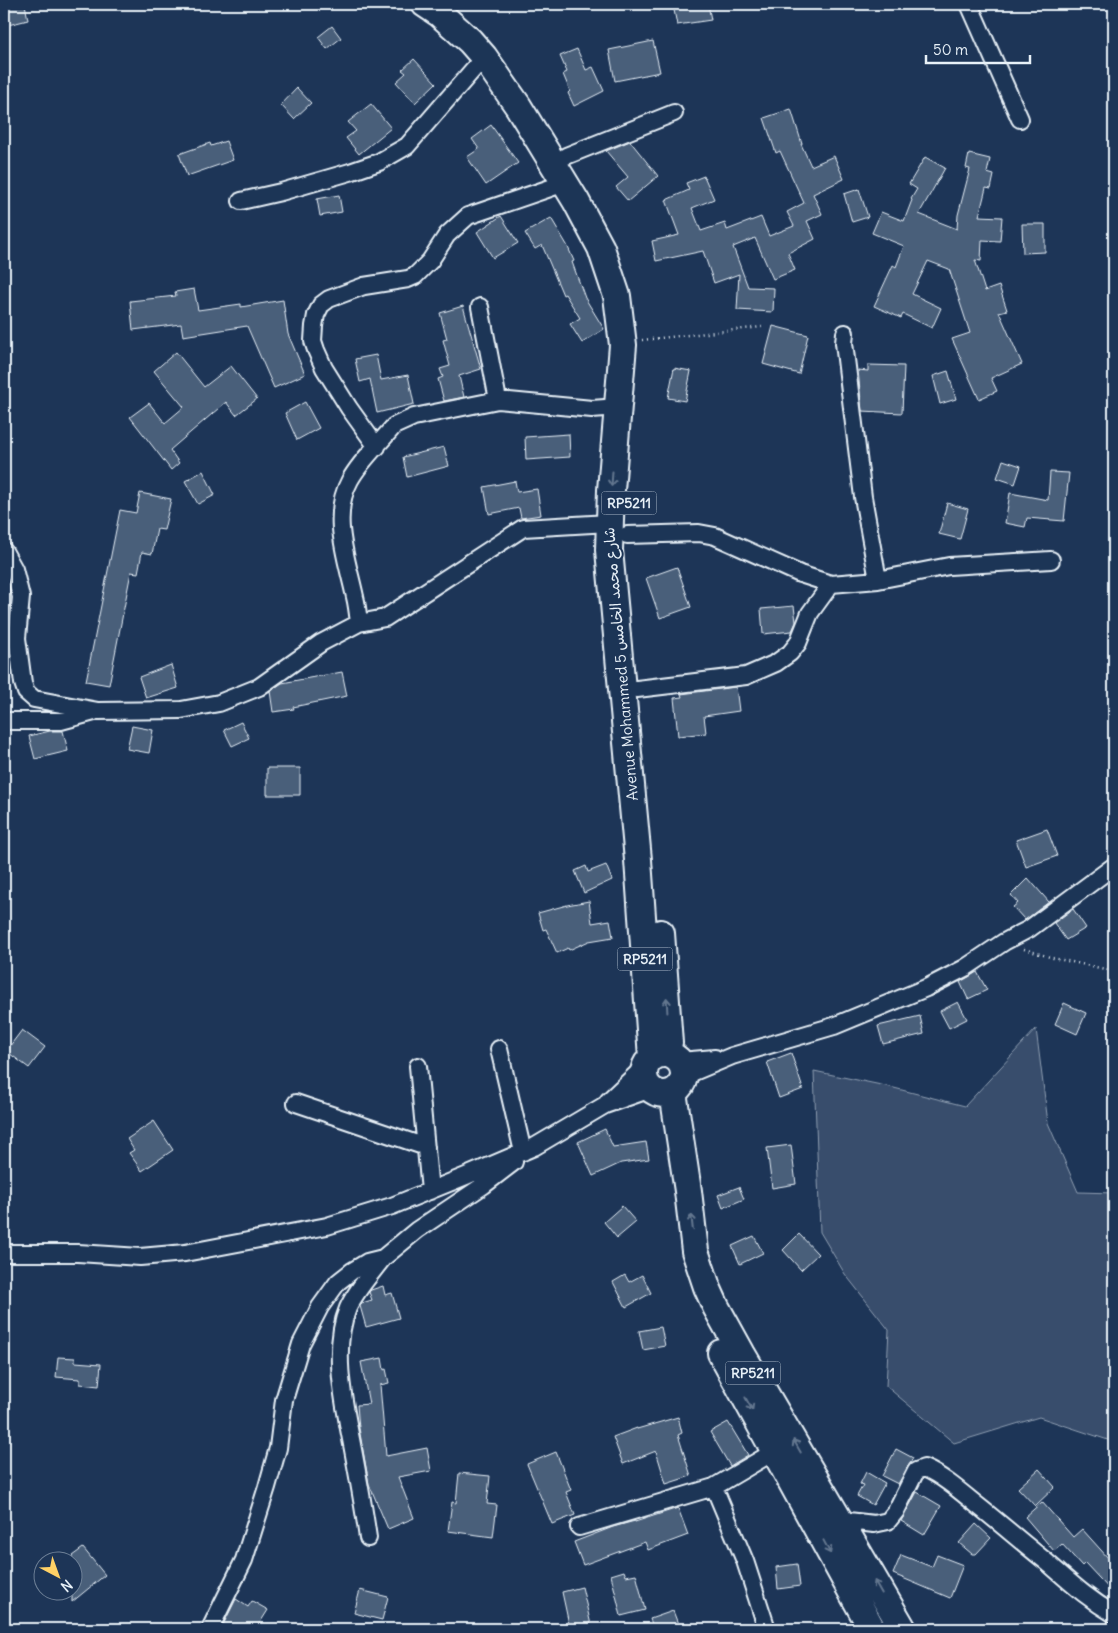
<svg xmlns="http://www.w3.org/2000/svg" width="1118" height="1633" font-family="Delius,'Playpen Sans Arabic',sans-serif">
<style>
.green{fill:#374d6c;stroke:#909fb2}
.building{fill:#495e7a;stroke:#e8f1f8}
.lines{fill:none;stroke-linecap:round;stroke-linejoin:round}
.minor-casing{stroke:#e8f1f8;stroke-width:20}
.primary-casing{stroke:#e8f1f8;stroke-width:30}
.path{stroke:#e8f1f8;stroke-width:2.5;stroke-dasharray:1 4;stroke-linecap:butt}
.minor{stroke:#1d3557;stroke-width:16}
.primary{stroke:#1d3557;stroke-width:26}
.oneway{stroke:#64778f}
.labels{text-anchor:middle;stroke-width:4;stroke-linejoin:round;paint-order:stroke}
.shield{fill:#1d3557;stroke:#abb9c8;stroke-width:1}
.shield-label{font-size:14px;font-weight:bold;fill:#e8f1f8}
.street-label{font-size:15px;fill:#e8f1f8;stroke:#1d3557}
</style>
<rect width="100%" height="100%" fill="#1d3557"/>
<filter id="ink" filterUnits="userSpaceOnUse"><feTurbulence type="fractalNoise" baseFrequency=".02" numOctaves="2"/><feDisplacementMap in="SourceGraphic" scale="10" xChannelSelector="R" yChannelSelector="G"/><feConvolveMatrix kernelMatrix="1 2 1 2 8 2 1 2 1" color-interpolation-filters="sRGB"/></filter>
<g filter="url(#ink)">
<!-- green -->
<path class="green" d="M1036,1029L1048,1123L1078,1192L1114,1193V1442L1039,1417L954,1443L886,1386L889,1330L845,1274L820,1232L814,1071L886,1086L965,1106Z"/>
<!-- building -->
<path class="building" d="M4,4H25L28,20L4,26Z
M681,4H708L711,20L677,25L673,5Z
M332,26L341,38L327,49L318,37Z
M653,41L660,72L615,81L609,50Z
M577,49L586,70L593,67L604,91L574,106L568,93L570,91L563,74L567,72L560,56Z
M414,59L436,83L415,103L396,82L406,73L402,70Z
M297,88L311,103L294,119L281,105Z
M371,104L391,128L359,154L346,138L356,131L348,122Z
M791,109L802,144H801L811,166L834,156L844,179L813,194L822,214L807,221L815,239L788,253L795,270L773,279L755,238L733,247L748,287L774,288L773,312L737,310L739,274L714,283L703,251L656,261L652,241L679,235L666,200L689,190L686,183L704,176L714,199L692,208L701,231L725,223L727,230L761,217L769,236L794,226L787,212L804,203L780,151L776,153L764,118Z
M491,125L518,163L486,185L467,157L479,149L472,139Z
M226,141L233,160L187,176L179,154L210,143L211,146Z
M630,141L658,176L628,201L616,187L628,177L606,151Z
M969,154L990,159L987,173L994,175L991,189L986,188L979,216L1002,217L1000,241L982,240L981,261L975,260L985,291L999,286L1007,310L999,312L1022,364L991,378L997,391L979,399L952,339L970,333L949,269L928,261L912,294L941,308L932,328L903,314L901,318L874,306L893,265L896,267L904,246L872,233L881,212L904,221L912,200L911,199L917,189L909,184L925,157L945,168L919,214L957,229L958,215L970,169L966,168Z
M859,189L868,217L852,222L844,194Z
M339,195L342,212L320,216L317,199Z
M501,216L518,243L493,258L477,232Z
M551,218L567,245L574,261L572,262L585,298L604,329L582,343L570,324L580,318L565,294L563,295L542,245L535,249L525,233Z
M1022,224H1045V252L1023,253Z
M194,289L198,310L241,304V307L283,300L288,334L305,374L274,388L247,326L183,336L181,324L133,330L130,301L176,296L175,292Z
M463,306L481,369L459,376L464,397L444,401L438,379L443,377L440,369L450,366L443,340L447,339L440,313Z
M773,326L808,335L799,374L763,364Z
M176,352L204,387L231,366L257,399L236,415L226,402L170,450L179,463L171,470L130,417L149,403L165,423L184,407L154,371Z
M376,355L381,380L408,375L414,404L377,413L370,379L360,382L355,359Z
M868,365L904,366L902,413L862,411L858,370L868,371Z
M674,368L691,371L685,401L668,398Z
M948,371L956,399L940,404L933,376Z
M305,402L319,428L297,440L285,413Z
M569,434L570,457L526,460L525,437Z
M444,447L449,466L407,477L403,457Z
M1003,460L1021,466L1015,484L997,478Z
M203,471L215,495L198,504L185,481Z
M1050,472L1069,473L1064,521L1027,518L1025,527L1005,523L1010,493L1048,500Z
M515,481L517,492L537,489L541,515L521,518L519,508L489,514L484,487Z
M140,493L171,499L164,530L157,529L152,554L142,552L138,573L131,572L109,685L86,681L120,510L136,513Z
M947,503L968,509L960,539L939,534Z
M677,567L691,607L660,618L646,578Z
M794,606L796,622L792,631L763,634L761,609Z
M171,665L178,688L146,698L139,677Z
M342,672L347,696L293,707L294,709L273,712L270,691L282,683Z
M736,687L739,711L704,716L706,733L678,736L674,698L682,697L681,694Z
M241,722L249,738L232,746L224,730Z
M132,726L153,730L149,753L127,749Z
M50,731H63L68,751L35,759L29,736Z
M267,768H300V795H267Z
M1047,829L1057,856L1026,867L1016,840Z
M606,865L612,880L584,893L575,871L586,866L588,872Z
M1028,878L1049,902L1025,920L1013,907L1018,903L1011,895Z
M589,901L592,923L610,920L613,937L589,941L569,950L568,948L557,953L546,929L543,930L538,913L567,905Z
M1073,909L1086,928L1066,940L1054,923Z
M977,972L987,990L968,999L960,982Z
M958,1002L967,1019L949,1028L940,1011Z
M1064,1003L1086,1013L1077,1034L1055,1024Z
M920,1016L924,1034L883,1044L878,1026Z
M22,1030L45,1047L29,1068L6,1051Z
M791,1053L803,1089L779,1098L767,1062Z
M154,1121L173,1150L142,1171L129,1153L134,1150L127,1139Z
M605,1129L613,1147L646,1142L649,1159L621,1163L593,1176L578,1142Z
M791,1145L796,1184L772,1188L767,1148Z
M739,1187L744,1199L723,1208L718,1195Z
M622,1206L636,1222L617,1238L604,1222Z
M799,1234L818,1254L801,1270L783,1250Z
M754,1236L763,1253L740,1264L732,1246Z
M625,1275L629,1282L642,1275L651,1293L626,1307L613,1282Z
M383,1286L385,1295L392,1293L399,1318L366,1327L360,1306L362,1303L372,1300L369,1292L371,1290Z
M661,1327L665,1346L643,1350L639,1331Z
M58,1357L75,1358V1362L101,1364L99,1386L80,1384V1379L56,1377Z
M382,1358L384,1370L386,1369L389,1383L380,1385L386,1456L427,1448L431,1471L398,1477L414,1518L388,1529L369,1484L359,1428L357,1405L369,1404L361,1362Z
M678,1417L682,1433L678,1435L691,1476L666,1484L656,1451L623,1464L613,1437L637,1428V1429Z
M728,1422L748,1455L730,1466L710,1432Z
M896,1449L913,1458L898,1484L882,1476Z
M556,1452L571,1490L566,1492L575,1515L552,1524L527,1464Z
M1039,1469L1055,1487L1035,1506L1018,1488Z
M866,1472L885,1483L873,1505L857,1496L863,1485L860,1484Z
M459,1473L490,1476L487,1504L497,1505L493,1537L448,1531L452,1502L456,1503Z
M917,1492L941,1506L924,1535L901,1521Z
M1042,1502L1073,1537L1082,1529L1109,1559L1114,1554V1594L1085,1563L1082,1566L1062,1544L1054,1551L1025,1517Z
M678,1508L688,1535L648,1550L645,1542L583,1565L574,1542L613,1527L635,1521V1522Z
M976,1524L991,1538L976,1554H972L959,1543Z
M83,1548L105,1575L72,1602V1556Z
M901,1555L932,1567L937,1555L963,1565L950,1598L893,1574Z
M797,1564L800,1586L778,1589L776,1567Z
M624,1571L626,1576L636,1574L645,1610L621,1616L611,1575Z
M582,1587L592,1629H570L562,1592Z
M360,1590L388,1597L382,1620L354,1613Z
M236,1599L248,1607L252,1601L268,1610L256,1629H221Z
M673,1611L680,1629H654L650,1619Z"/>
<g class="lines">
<defs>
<path id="minor" d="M969,4L1020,119
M566,156L674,113
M241,201L281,192L350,172L379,162L407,146L484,57
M480,307L498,400L592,409L618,407
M377,447L349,408L324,368L316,350L313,341L314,326L316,315L321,305L329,299L364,286L408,279L415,276L430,261L447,235L468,216L565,183
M627,535L699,533L715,536L800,574L831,584L878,580L863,497L844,343L845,333
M4,551L14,569L21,597L17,638L23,683L26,692L34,699L98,711L181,710L219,703L259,687L321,643L359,623L385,618L523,528L609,523
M878,580L949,566L1051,560
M359,623C358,614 357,605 355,597C347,559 330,516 350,480C361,460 380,443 394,426L414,417L498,400
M637,689L746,676L776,663L790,653L798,643L810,613L831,584
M4,721H61L94,712
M499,1049L523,1152
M680,1061L715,1058
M418,1066L430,1191
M684,1076L732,1056L834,1026L926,988L965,968L1004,942L1029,929L1114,866
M608,1101L645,1066
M296,1103L426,1147
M4,1253H78L140,1257L185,1253L327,1226L392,1206L466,1176L534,1147L605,1105L651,1089
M714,1487L745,1561L767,1629
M840,1520L874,1524L888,1521L896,1511L916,1471L924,1468C943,1476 961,1492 977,1505C1001,1524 1024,1544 1048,1563C1071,1583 1088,1599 1114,1614
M579,1527L714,1487L775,1451
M368,1538C364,1510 359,1482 354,1455C346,1411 330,1351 348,1308C356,1290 371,1274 383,1258
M210,1629L244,1560L267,1487L278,1448L284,1400L301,1344L320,1307L338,1282L352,1271L367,1262L383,1258L417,1230L484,1185L514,1162"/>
<path id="primary" d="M425,4L440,14L470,41L484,57L518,106L576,201L601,248L617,296L623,345L611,490L609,550L638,860L652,1058
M661,933L669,1043
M644 1074a20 20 0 1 1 40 0a20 20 0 1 1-40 0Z
M673,1092L688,1191L695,1251L707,1287L716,1307L742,1354L903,1629
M721,1353L872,1629"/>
</defs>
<!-- minor casing -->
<use href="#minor" class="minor-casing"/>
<!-- primary casing -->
<use href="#primary" class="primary-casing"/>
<!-- path -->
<path class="path" d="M642,340L762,327
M1024,949L1053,958L1114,971"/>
<!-- minor -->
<use href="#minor" class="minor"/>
<!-- primary -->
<use href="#primary" class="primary"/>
</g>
<!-- one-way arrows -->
<defs><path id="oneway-shaft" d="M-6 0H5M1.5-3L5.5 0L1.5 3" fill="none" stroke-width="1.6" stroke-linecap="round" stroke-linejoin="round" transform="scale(1.25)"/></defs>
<g class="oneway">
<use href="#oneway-shaft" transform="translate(612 479) rotate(94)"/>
<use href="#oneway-shaft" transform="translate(667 1005) rotate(-93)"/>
<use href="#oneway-shaft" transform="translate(692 1222) rotate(-96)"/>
<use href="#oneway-shaft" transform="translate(749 1404) rotate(61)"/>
<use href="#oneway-shaft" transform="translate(797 1446) rotate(-120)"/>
<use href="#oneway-shaft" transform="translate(827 1547) rotate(62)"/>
<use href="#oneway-shaft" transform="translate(878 1587) rotate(-120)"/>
</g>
</g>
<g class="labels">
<!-- shield labels -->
<g class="shield">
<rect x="601.5" y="491.5" width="55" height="23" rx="4"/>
<rect x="617.5" y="947.5" width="55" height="23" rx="4"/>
<rect x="725.5" y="1361.5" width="55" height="23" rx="4"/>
</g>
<g class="shield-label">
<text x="629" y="508">RP5211</text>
<text x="645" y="964">RP5211</text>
<text x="753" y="1378">RP5211</text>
</g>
<!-- street labels -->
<g class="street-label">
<text transform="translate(621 664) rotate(-95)" y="5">Avenue Mohammed 5 شارع محمد الخامس</text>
</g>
</g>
<!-- margin -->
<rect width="1118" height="1633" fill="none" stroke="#1d3557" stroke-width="20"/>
<rect x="10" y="10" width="1098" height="1613" fill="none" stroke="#e8f1f8" stroke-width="2" filter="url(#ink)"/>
<!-- north arrow -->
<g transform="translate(58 1576) rotate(139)"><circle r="24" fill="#1d3557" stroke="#6e8097"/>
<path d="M0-4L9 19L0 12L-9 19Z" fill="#ffd166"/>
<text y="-8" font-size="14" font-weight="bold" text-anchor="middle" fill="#e8f1f8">N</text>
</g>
<!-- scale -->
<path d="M926 55v8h104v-8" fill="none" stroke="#e8f1f8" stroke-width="2.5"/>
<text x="933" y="55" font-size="15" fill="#e8f1f8" stroke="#1d3557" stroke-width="4" paint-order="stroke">50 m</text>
</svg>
